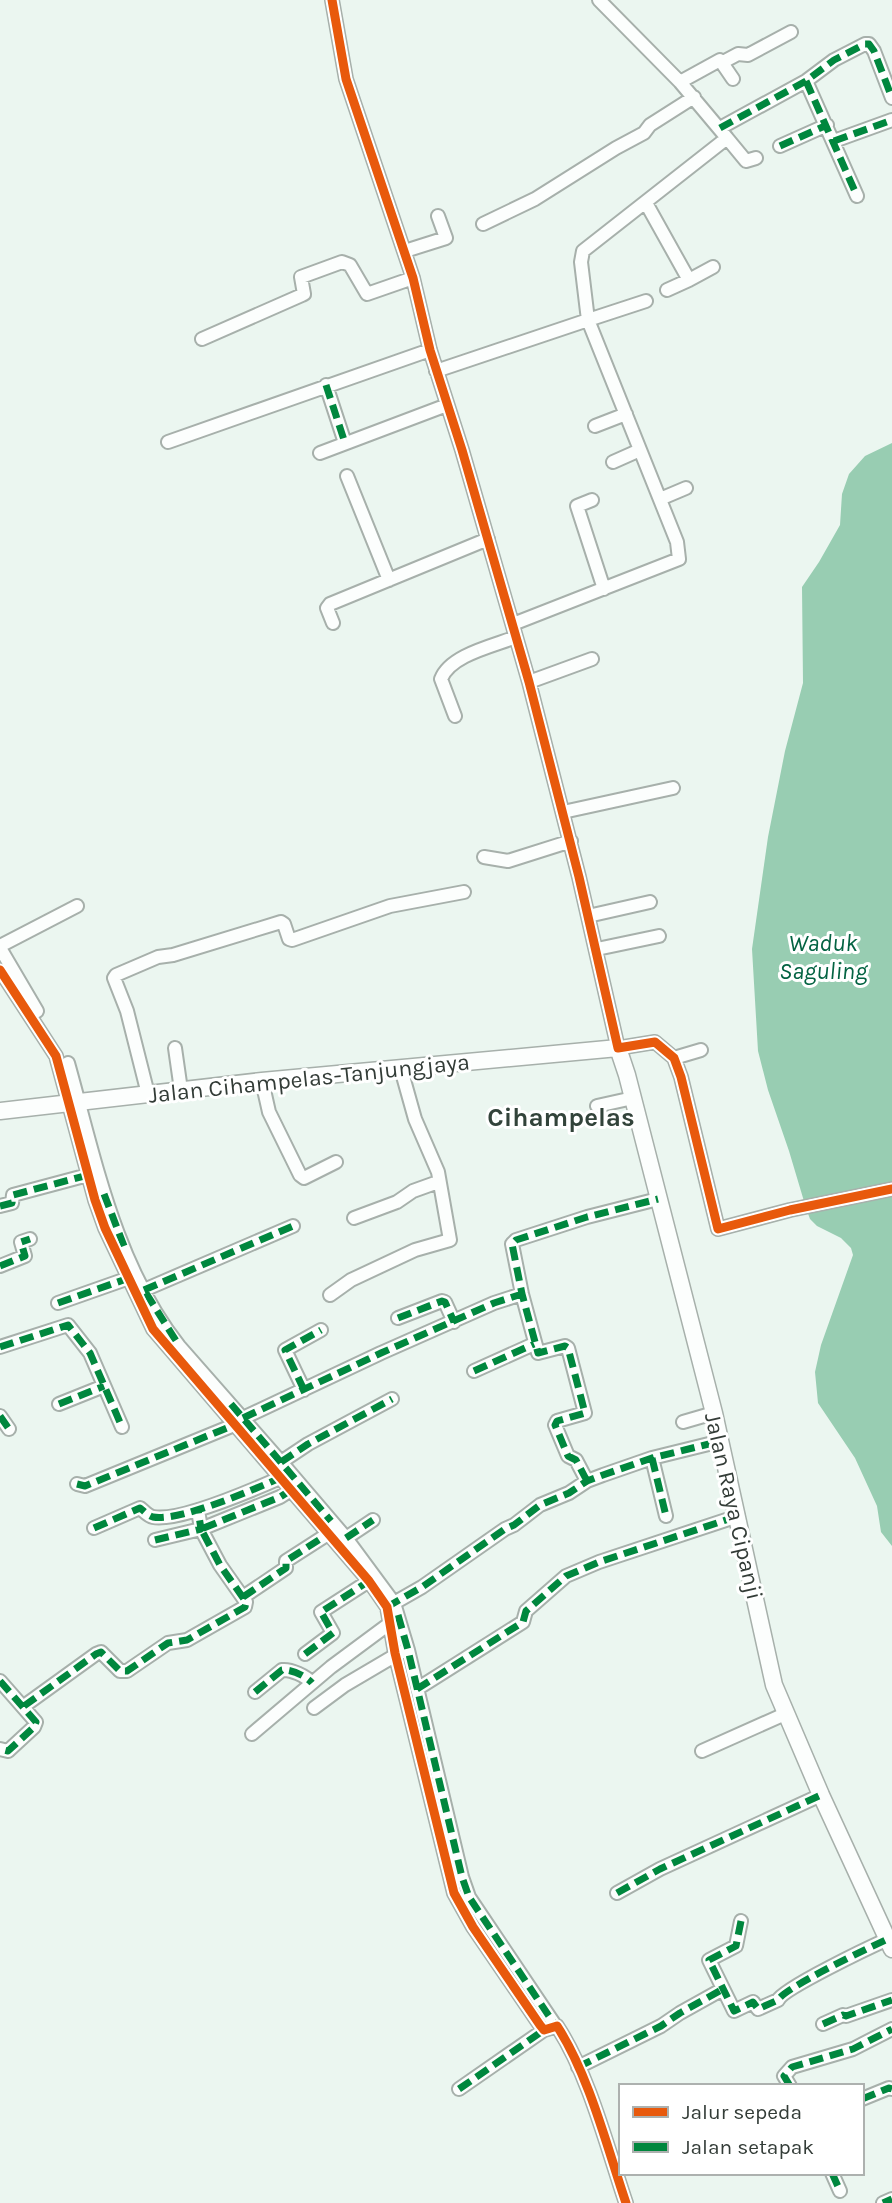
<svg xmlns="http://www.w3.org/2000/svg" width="892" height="2203" font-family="Karla,sans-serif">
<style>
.water{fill:#98cdb2}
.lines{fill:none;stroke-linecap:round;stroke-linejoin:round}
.minor-casing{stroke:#a7b0ab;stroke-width:16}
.major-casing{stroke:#a7b0ab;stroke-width:19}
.minor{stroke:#fcfefd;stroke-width:12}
.major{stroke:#fcfefd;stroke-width:16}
.quiet{stroke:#00873e;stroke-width:7;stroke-dasharray:14 7;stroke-linecap:butt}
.cycleway-casing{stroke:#fff;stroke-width:13}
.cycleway{stroke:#e8590c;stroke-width:9}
.labels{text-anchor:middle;stroke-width:6;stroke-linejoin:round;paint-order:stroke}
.street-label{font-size:23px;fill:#333c37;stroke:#fff}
.water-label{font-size:24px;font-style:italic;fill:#036342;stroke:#fff}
.quarter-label{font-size:26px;font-weight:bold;fill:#32433a;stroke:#fff}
</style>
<rect width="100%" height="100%" fill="#ebf6f0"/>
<!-- water -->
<path class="water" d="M892,443V1546L881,1532L877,1506L855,1458L818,1403L815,1372L821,1345L853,1255L851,1248L841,1238L817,1226L810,1219L806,1208L789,1151L768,1090L758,1051L752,949L768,837L785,751L803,683L802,587L819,562L840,525L842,494L849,474L865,456Z"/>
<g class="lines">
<defs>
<path id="minor" d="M332,0L346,79L413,278L430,350L462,450L529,682L579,877L618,1048L655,1042L674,1058L681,1077L718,1229L790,1210L892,1189
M723,62L738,54L748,55L791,32
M806,81L857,196
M680,82L720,60L733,79
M720,128L806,81L834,60L865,44H869L874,51L892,98
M727,138L746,161L756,158
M834,141L892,120
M780,146L827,125
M646,203L689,280L667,290
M483,224L535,199L616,148L644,133L650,125L694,97
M405,251L446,238L438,216
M689,280L713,267
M202,339L302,295L304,294L301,277L342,262L350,265L367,294L413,278
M436,371L588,320L581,262L583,251L727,138L680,82L599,0
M326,385L345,443
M595,426L626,414
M168,442L430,350
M320,453L447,405
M613,462L640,450
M347,476L389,580
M660,499L686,488
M592,500L577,506L604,589
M333,623L327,608L330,604L488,539
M513,624L679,559L677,542L588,320L646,301
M529,682L592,659
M455,716L441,679C450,655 493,646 516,637
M563,812L673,788
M484,857L508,861L571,841
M588,916L650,902
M0,946L77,906
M0,948L37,1011
M597,949L659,936
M0,970L56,1056L95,1200L105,1228L153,1329L369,1581L387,1607L395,1653L454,1893L473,1927L540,2025L544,2030L557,2026C589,2075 607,2147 626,2203
M175,1048L181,1090
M674,1058L701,1050
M68,1063C95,1159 115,1265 179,1346L287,1469L346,1538L394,1603L408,1650L462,1877L469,1897L555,2025
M262,1081L269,1112L300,1175L304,1178L336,1162
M148,1094L127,1011L114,978L116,975L158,957L173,955L281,922L284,924L289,939L292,940L390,906L464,892
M597,1106L633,1098
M0,1206L12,1203L13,1195L88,1175
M354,1218L397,1202L413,1191L438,1182
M0,1266L25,1256L21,1242L30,1239
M144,1290L293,1226
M330,1295L351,1280L415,1250L450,1240L438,1172L415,1119L401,1069
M58,1303L129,1278
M398,1318L442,1301L445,1302L454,1322
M0,1347L68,1325L90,1353L122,1427
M474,1371L534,1344
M304,1390L285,1350L321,1330
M59,1404L104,1386
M0,1416L9,1429
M243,1418L381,1353L494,1303L522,1294
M683,1422L714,1413
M652,1458L666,1516
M281,1462L308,1444L392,1399
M587,1481L576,1460L568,1456L555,1425L557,1421L585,1413L568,1348L565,1346L538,1353L522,1294L512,1244L516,1240L587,1217L658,1199
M77,1484L85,1486L239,1423
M94,1528L140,1508C144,1511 148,1516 153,1517C179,1522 255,1489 280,1478
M346,1538L373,1520
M155,1540L201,1529L198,1510
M243,1597L286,1568V1561L328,1534
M387,1607L422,1587L505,1529L514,1525L540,1505L569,1493L587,1481L603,1475L652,1458L721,1441
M305,1654L333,1633L321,1612L369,1581
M0,1681L36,1722L34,1727L8,1751L0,1749
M417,1689L523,1622L526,1611L566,1576L599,1562L738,1516
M255,1692L282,1670C291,1669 306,1676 312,1683
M24,1706L96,1654L101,1652L120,1671H127L168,1643L187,1640L245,1607L246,1602L220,1565L201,1529L280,1497L291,1490
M314,1708L345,1685L401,1652
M252,1734L331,1667L389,1624
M702,1751L785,1714
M617,1893L660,1869L821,1795
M741,1921L736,1946L709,1960L734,2011L753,2002L758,2009L778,2000C784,1988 870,1947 888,1939
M823,2024L843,2015L846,2016L892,2000
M578,2067L661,2026L680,2013L723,1989
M790,2086L784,2076L792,2067L853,2049L892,2029
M459,2089L544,2030
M862,2099L889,2088L892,2089
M832,2173L840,2191
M883,2203L892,2199"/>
<path id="major" d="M0,1111L262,1081L618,1048L627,1075L714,1413L774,1685L821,1795L892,1949"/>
</defs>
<!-- minor casing -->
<use href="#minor" class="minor-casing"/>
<!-- major casing -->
<use href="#major" class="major-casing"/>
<!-- minor -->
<use href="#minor" class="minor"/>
<!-- major -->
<use href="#major" class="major"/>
<!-- quiet -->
<path class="quiet" d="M806,81L857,196
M720,128L806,81L834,60L865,44H869L874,51L892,98
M834,141L892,120
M780,146L827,125
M326,385L345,443
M104,1194L124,1246
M0,1206L12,1203L13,1195L88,1175
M0,1266L25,1256L21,1242L30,1239
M144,1290L293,1226
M146,1293L178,1344
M58,1303L129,1278
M398,1318L442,1301L445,1302L454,1322
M0,1347L68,1325L90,1353L122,1427
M474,1371L534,1344
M304,1390L285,1350L321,1330
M59,1404L104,1386
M231,1404L331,1521
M0,1416L9,1429
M243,1418L381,1353L494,1303L522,1294
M652,1458L666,1516
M281,1462L308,1444L392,1399
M587,1481L576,1460L568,1456L555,1425L557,1421L585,1413L568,1348L565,1346L538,1353L522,1294L512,1244L516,1240L587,1217L658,1199
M77,1484L85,1486L239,1423
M94,1528L140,1508C144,1511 148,1516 153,1517C179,1522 255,1489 280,1478
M346,1538L373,1520
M155,1540L201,1529L198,1510
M243,1597L286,1568V1561L328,1534
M387,1607L422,1587L505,1529L514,1525L540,1505L569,1493L587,1481L603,1475L652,1458L721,1441
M398,1615L408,1650L462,1877L469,1897L555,2025
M305,1654L333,1633L321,1612L369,1581
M0,1681L36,1722L34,1727L8,1751L0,1749
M417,1689L523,1622L526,1611L566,1576L599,1562L738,1516
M255,1692L282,1670C291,1669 306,1676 312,1683
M24,1706L96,1654L101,1652L120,1671H127L168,1643L187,1640L245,1607L246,1602L220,1565L201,1529L280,1497L291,1490
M617,1893L660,1869L821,1795
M741,1921L736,1946L709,1960L734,2011L753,2002L758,2009L778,2000C784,1988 870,1947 888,1939
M823,2024L843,2015L846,2016L892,2000
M578,2067L661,2026L680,2013L723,1989
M790,2086L784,2076L792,2067L853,2049L892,2029
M459,2089L544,2030
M862,2099L889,2088L892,2089
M832,2173L840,2191
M883,2203L892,2199"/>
<defs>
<path id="cycleway" d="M332,0L346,79L413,278L430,350L462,450L529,682L579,877L618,1048L655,1042L674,1058L681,1077L718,1229L790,1210L892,1189
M0,970L56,1056L95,1200L105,1228L153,1329L369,1581L387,1607L395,1653L454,1893L473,1927L540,2025L544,2030L557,2026C589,2075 607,2147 626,2203"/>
</defs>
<!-- cycleway casing -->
<use href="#cycleway" class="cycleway-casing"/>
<!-- cycleway -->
<use href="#cycleway" class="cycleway"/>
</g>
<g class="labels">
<!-- street labels -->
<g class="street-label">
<text transform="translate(309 1078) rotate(-6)" y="8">Jalan Cihampelas-Tanjungjaya</text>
<text transform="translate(734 1506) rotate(77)" y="8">Jalan Raya Cipanji</text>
</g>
<!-- water labels -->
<g class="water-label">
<text x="823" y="951">Waduk<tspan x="823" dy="28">Saguling</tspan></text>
</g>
<!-- quarter labels -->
<g class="quarter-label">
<text x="561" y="1126">Cihampelas</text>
</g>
</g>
<!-- legend -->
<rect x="619" y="2084" width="245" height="91" fill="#ffffff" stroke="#adb1af" stroke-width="2"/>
<rect x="633" y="2107" width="35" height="10" fill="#e8590c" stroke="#adb1af" stroke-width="2"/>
<text x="682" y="2119" font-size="21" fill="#333c37">Jalur sepeda</text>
<rect x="633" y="2142" width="35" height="10" fill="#00873e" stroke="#adb1af" stroke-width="2"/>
<text x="682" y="2154" font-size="21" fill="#333c37">Jalan setapak</text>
</svg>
